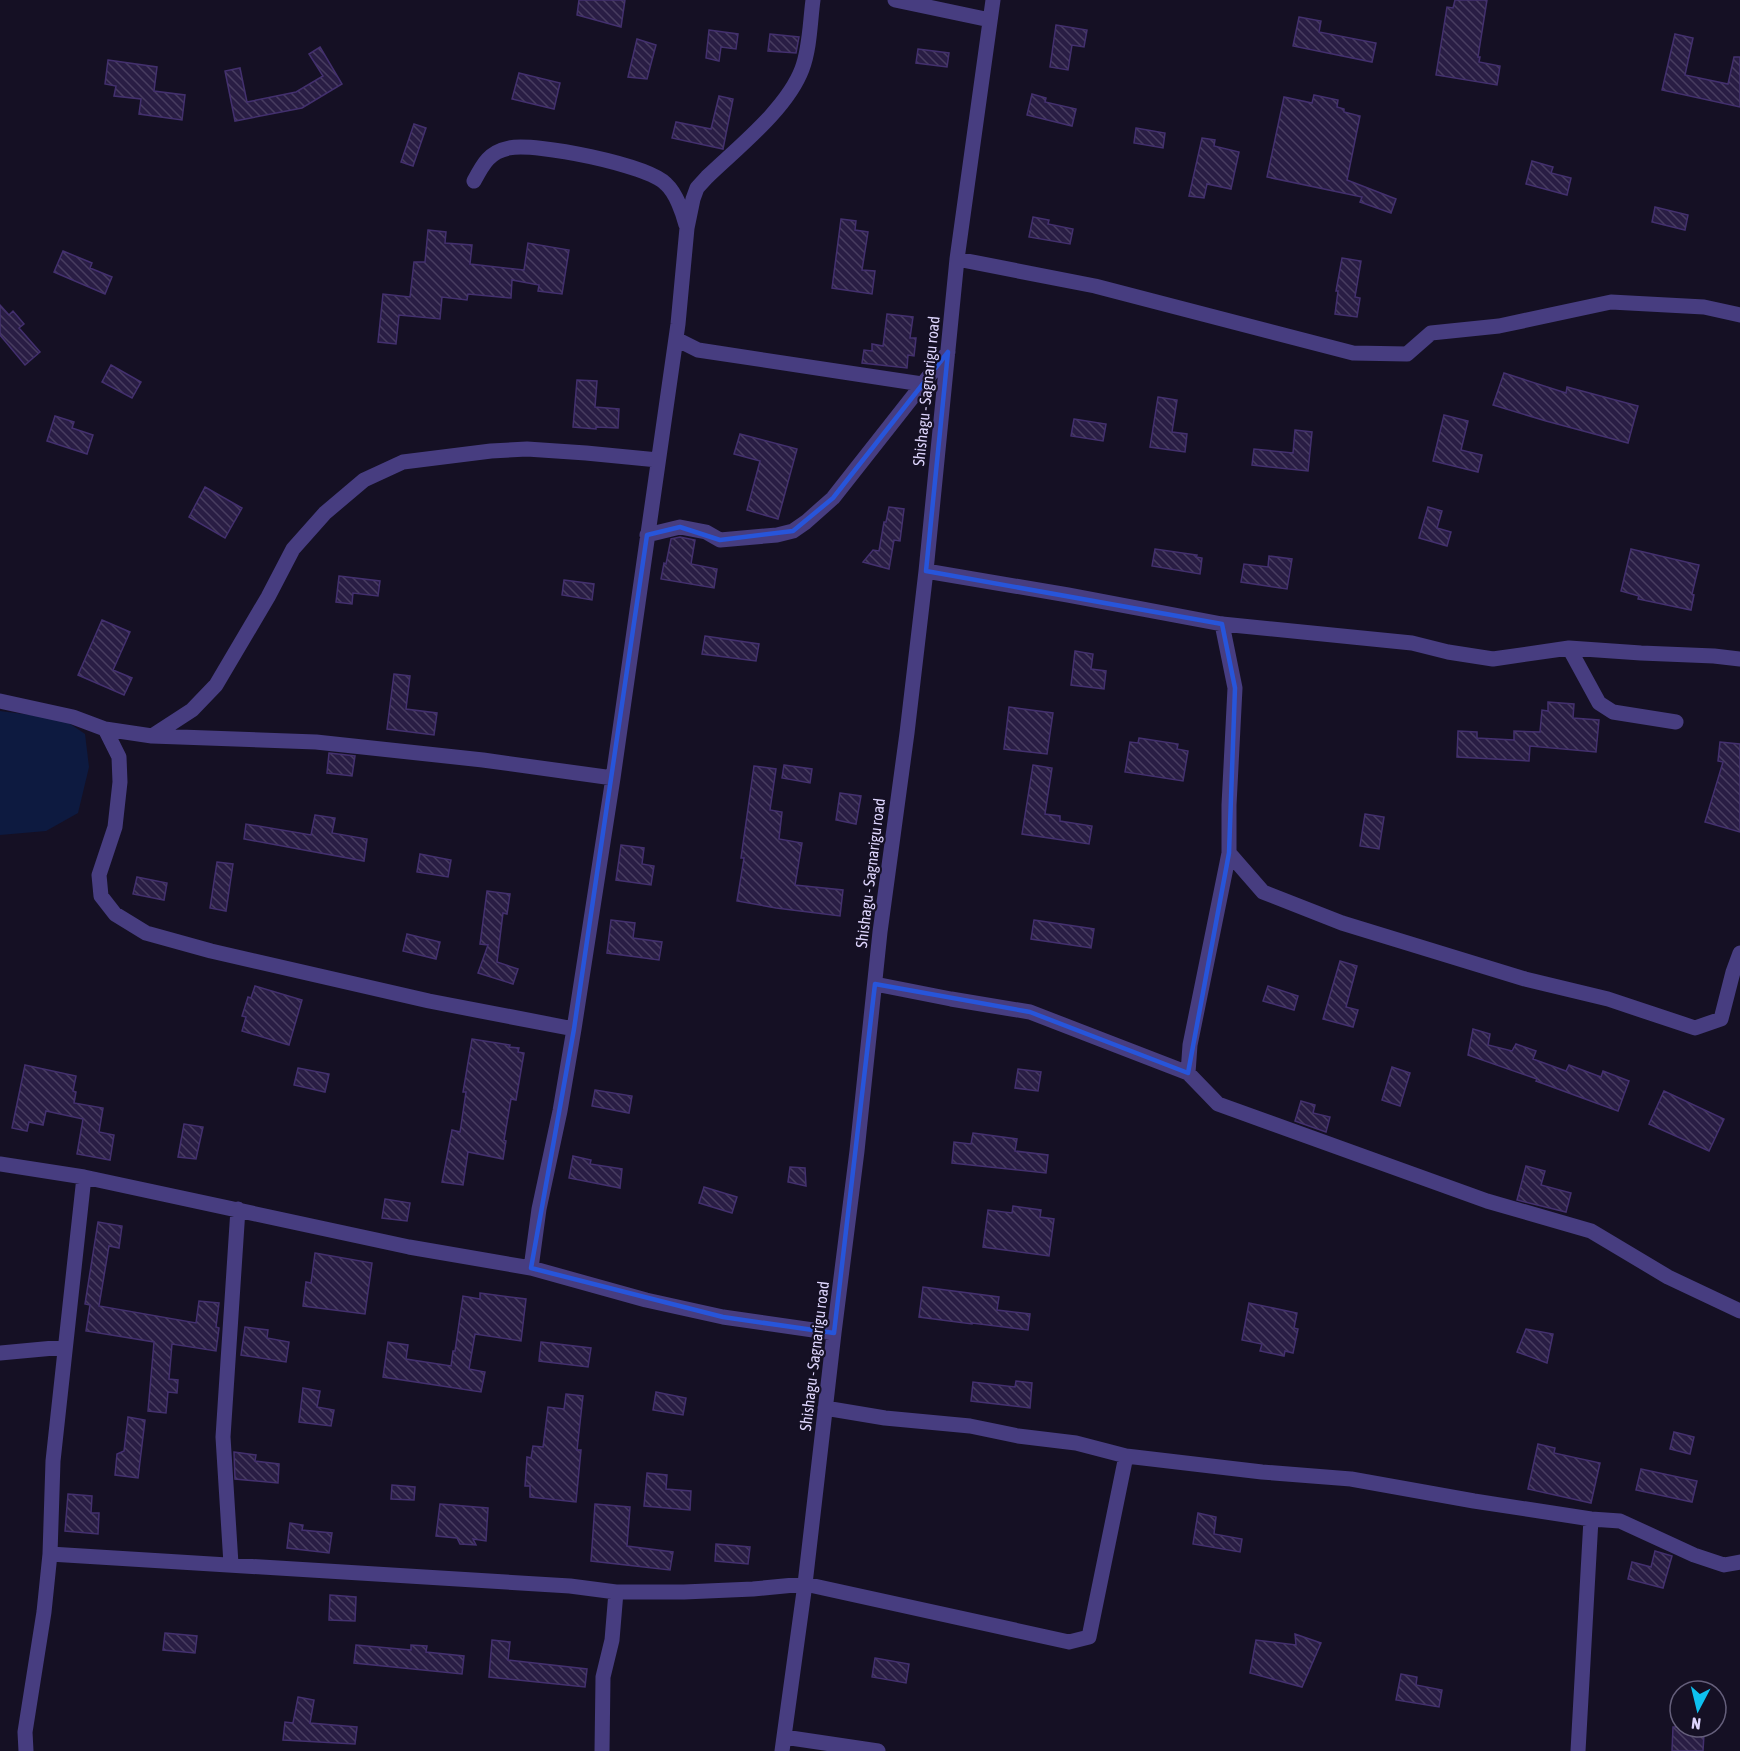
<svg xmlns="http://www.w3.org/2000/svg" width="1740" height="1751" font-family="'Asap Condensed',sans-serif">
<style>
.water{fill:#0d1a40}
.building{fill:url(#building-back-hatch);stroke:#43306e;stroke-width:1.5}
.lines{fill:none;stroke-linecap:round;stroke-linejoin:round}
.minor{stroke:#473d80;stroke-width:15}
.marked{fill:none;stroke:#2755da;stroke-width:4.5;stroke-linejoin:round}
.labels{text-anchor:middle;stroke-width:4.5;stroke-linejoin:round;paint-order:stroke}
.street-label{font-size:16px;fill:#ded5fd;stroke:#151024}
</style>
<defs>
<pattern id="building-back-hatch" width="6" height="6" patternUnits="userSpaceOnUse" patternTransform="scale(1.5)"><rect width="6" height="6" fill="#291d44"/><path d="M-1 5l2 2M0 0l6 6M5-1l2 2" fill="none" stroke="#483d60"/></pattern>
</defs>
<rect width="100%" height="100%" fill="#151024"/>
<!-- water -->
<path class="water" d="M0,711L63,719L85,734L89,767L78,813L46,831L0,835Z"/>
<!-- building -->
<path class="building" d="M579,0H625L621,27L577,15Z
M1455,0H1487L1478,57H1480L1479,62L1500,66L1497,85L1436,75L1447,7L1453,8Z
M1299,17L1321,21L1319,32L1376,43L1372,62L1293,46Z
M1056,25L1087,30L1084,47L1072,45L1068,70L1050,67Z
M709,30L738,34L736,49L721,47L719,61L706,58Z
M770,34L799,37L796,53L768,51Z
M1675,34L1693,38L1685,75L1728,84L1734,57H1740V107L1662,90Z
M637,39L656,45L647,79L628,77Z
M320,47L342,84L302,108L235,121L225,71L240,68L247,102L296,92L323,76L309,54Z
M918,49L949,53L947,67L916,63Z
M108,60L157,67L154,91L185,95L182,120L139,114L141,99L114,96L116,86L105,84Z
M519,73L560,83L554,109L512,99Z
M1032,94L1046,98L1045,102L1076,109L1072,126L1027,115Z
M1314,95L1338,100L1337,107L1344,109V112L1360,116L1347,180L1396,199L1391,213L1360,202L1362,197L1267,177L1284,97L1312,103Z
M719,96L733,99L723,149L672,138L676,122L711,129Z
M414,124L426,128L413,166L401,162Z
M1136,128L1165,133L1163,148L1134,143Z
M1202,138L1215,140L1214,146L1239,152L1231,189L1207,184L1204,198L1189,196Z
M1532,161L1553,167L1551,173L1571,178L1567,195L1526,184Z
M1655,207L1688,215L1685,230L1652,222Z
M1033,217L1049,220L1048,224L1073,229L1070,244L1029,237Z
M841,219L856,221L855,230L868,232L862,270L875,271L872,294L832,288Z
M428,230L446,232L445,243L472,245L470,264L524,270L528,243L569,250L562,294L538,291L539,285L512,280L511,298L468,294L467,300L442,297L440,319L399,315L396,344L378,342L383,294L410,297L414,262H425Z
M63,251L92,263L90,268L112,277L105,294L54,272Z
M1342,258L1361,261L1355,297L1360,298L1357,317L1335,314L1338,291H1336Z
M0,305L9,315L13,311L24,324L19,328L40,352L25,365L0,335Z
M887,314L913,317L910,338H916L914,356L908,355L907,368L862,363L864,350L872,351V344L883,346Z
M111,365L141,382L132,398L102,382Z
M1504,373L1566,393L1567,387L1638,406L1628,443L1546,421L1493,405Z
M577,380L597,381L595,407L619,409L618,428L596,427V429L573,427Z
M1158,397L1177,400L1172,432L1187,434L1185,452L1150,447Z
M1444,415L1468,421L1461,450L1482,455L1478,472L1433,461Z
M55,416L74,422L72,428L93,435L87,454L47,441Z
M1074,419L1106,424L1103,441L1071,436Z
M1295,430L1312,432L1308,471L1252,465L1254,449L1293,453Z
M740,434L797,449L778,519L747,510L760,461L734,454Z
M205,487L242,508L225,538L189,517Z
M889,507L904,509L900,541L894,540L889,569L863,562L873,550L879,551L884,522H886Z
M1428,507L1442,511L1437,528L1451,532L1447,546L1419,538Z
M680,537L695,540L691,564L717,569L714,588L661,579L664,563L666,564L671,539Z
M1155,549L1197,555L1196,557L1202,558L1200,574L1152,566Z
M1631,549L1699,565L1692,594L1694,595L1691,610L1638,599L1639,596L1621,591Z
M1269,556L1292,559L1287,589L1241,582L1244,564L1268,567Z
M339,576L380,581L378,596L353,593L352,604L336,602Z
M564,580L594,584L592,600L562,595Z
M102,620L130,632L113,670L132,678L124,695L78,675Z
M705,636L759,644L756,661L702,654Z
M1075,651L1093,654L1091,669L1106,671L1104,689L1071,685Z
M394,674L410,676L406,709L437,713L434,735L387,729Z
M1548,702L1574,704L1573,718L1599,720L1596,752L1530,746L1529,761L1457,757L1458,731L1477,732V738L1514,740V731L1540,732L1542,710L1548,711Z
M1009,707L1053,713L1047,754L1004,749Z
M1139,738L1178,744L1177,749L1188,751L1183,781L1125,772L1130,742L1138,743Z
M1720,742L1740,744V832L1705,822L1723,762L1718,761Z
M329,753L355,756L352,776L327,773Z
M784,765L812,769L810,783L782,778Z
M1033,765L1052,768L1045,814L1060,816V821L1092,826L1089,844L1022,834Z
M754,766L776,769L770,810L782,812L779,839L802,843L795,885L843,890L840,916L776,908L737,901L744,858H741Z
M840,793L861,796L856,824L836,820Z
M1365,814L1384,817L1379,849L1360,846Z
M315,815L335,818L332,833L367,839L364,861L244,839L246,824L311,835Z
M621,845L644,848L642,864L654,866L651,885L616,880Z
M420,854L451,860L448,877L417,872Z
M217,862L233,864L226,911L210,908Z
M137,877L167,883L164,900L133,894Z
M487,891L510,894L507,914L503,913L497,962L518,969L513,984L478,973L488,945L480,944Z
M611,920L635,923L633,938L662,942L659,960L607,953Z
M1034,920L1094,929L1091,948L1031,939Z
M407,934L440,942L436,959L403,951Z
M1340,961L1357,966L1346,1007L1358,1010L1353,1027L1323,1019Z
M255,986L302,1000L289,1045L242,1031L246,1017L242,1016L248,997L251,998Z
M1268,986L1298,996L1294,1010L1263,1001Z
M1473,1029L1490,1034L1488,1045L1512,1051L1516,1044L1536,1051L1533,1059L1566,1071L1569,1065L1601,1077L1603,1071L1629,1081L1618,1111L1536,1081L1537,1079L1468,1055Z
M472,1039L510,1045L509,1047L519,1048L518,1052L524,1053L516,1100L511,1099L504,1140L506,1141L503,1159L468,1152L463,1185L442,1182L452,1130L460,1132L466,1092H463Z
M25,1065L76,1076L73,1091L76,1092L74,1103L103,1108L99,1132L114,1135L110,1160L77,1154L83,1119L46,1111L43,1125L29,1122L27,1131L12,1128Z
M1392,1067L1410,1073L1400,1106L1382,1100Z
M298,1068L329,1074L325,1092L294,1085Z
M1018,1069L1041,1072L1038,1091L1015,1088Z
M595,1090L632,1096L629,1113L592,1106Z
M1664,1091L1724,1119L1709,1151L1649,1124Z
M1301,1101L1315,1105L1313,1113L1330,1117L1326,1132L1295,1121Z
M184,1124L203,1127L196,1159L178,1157Z
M973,1133L1017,1139L1015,1151L1048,1155L1046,1173L952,1163L954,1142L971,1144Z
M573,1156L591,1160L590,1164L622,1169L620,1188L569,1178Z
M1526,1166L1545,1171L1541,1185L1571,1193L1566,1212L1517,1200Z
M790,1167L805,1168L806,1186L788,1182Z
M704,1187L737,1197L732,1213L699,1203Z
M385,1199L410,1203L407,1221L382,1218Z
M1013,1206L1041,1210L1040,1217L1054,1219L1049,1256L983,1247L988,1210L1012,1213Z
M98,1222L122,1226L119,1248L109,1246L99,1306L196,1323L199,1301L219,1303L216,1327L219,1328L216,1351L172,1344L169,1379L178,1380L177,1393L168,1392L166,1413L148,1411L154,1342L86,1331L90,1305L85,1304Z
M315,1253L372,1263L365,1314L303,1306L306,1282L311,1283Z
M923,1287L999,1297L997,1310L1030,1314L1028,1330L972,1323V1324L919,1317Z
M480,1293L526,1299L521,1341L475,1334L469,1369L485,1372L481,1392L383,1377L388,1342L408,1345L406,1359L451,1366L453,1351H455L463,1296L480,1299Z
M1249,1303L1297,1313L1294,1328L1298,1329L1293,1353L1285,1351L1284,1356L1260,1351L1262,1344L1242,1340Z
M245,1327L268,1330L267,1338L289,1342L286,1362L241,1355Z
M1526,1329L1553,1334L1547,1363L1517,1352Z
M541,1342L591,1348L588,1367L539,1361Z
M1016,1381L1032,1383L1030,1408L971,1401L973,1382L1015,1387Z
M303,1388L320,1391L317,1407L334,1410L331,1426L299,1422Z
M656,1392L686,1398L683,1415L653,1410Z
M566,1394L583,1396L577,1450H581L576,1502L530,1497V1486H525L527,1457L531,1458L533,1446L543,1447L548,1407L564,1409Z
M128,1417L145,1420L138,1478L115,1475L117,1454L124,1451Z
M1674,1432L1694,1437L1690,1454L1670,1449Z
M1538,1444L1555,1448L1554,1453L1600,1463L1591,1503L1528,1489Z
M234,1452L256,1455L255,1461L279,1464L278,1483L235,1479Z
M1641,1469L1697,1481L1692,1502L1636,1490Z
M647,1473L667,1475L666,1489L691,1491L690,1510L644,1506Z
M392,1485L415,1487L414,1500L391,1499Z
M68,1494L92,1496L91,1513H99L98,1534L65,1531Z
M440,1504L488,1508L486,1541L473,1539L476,1545L460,1544L457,1538L436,1536Z
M595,1504L630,1507L627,1546L673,1552L670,1570L591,1561Z
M1198,1513L1216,1517L1214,1534L1242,1539L1240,1552L1193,1544Z
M290,1523L303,1525L302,1530L332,1533L329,1553L287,1548Z
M716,1544L750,1547L748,1564L715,1561Z
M1655,1551L1672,1556L1663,1588L1628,1579L1632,1562L1651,1567Z
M330,1595L356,1597L355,1621L329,1620Z
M165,1633L197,1636L195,1653L163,1650Z
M1295,1634L1321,1643L1302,1687L1250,1673L1256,1640L1296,1645Z
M492,1640L510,1642L508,1660L587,1669L585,1687L489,1677Z
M356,1645L411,1650V1645L427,1646L426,1652L464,1656L462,1674L354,1663Z
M875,1658L909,1664L906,1683L872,1677Z
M1401,1674L1417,1677L1416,1685L1442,1690L1439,1707L1396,1700Z
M298,1697L314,1700L310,1723L357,1727L355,1744L283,1740L285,1722L293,1723Z
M1673,1727H1693V1733L1704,1734L1703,1751H1672Z"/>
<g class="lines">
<!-- minor -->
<path class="minor" d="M895,0L990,20
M474,181C483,164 489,152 509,148C535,142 648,165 666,184C676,193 683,213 686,225
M957,259L1095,286L1353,353L1407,354L1431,333L1499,326L1611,302L1704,307L1740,315
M676,339L698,350L922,384
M647,535L680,527L706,532L720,540L777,535L793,531L806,522L833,498L948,352
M926,571L1068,595L1222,624L1412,643L1448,652L1493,659L1569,648L1641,653L1714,656L1740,659
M1222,624L1235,688L1229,805V853L1263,892L1342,923L1525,979L1608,999L1695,1028L1721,1019L1733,972L1740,953
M1569,648L1599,703L1613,712L1676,722
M0,701L73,717L105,729L152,736L316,742L483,760L613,778
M105,729L119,757L120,782L115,827L99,875L101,896L115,914L146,933L211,951L429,1001L574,1029
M152,736L192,710L216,685L268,597L293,549L325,513L364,480L403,462L491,451L527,449L586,453L658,460
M1229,853L1190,1045L1188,1073L1218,1104L1487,1201L1591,1231L1668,1277L1740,1311
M875,984L951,999L1030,1012L1188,1073
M0,1164L84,1177L409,1247L531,1268L646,1300L723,1317L834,1333
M531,1268L539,1209L560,1111L574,1029L613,778L678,324L687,228L693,199L697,188L707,177C737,148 787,109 802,69C810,48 810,22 813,0
M0,1353L65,1347
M825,1408L885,1418L970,1426L1018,1436L1076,1443L1126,1456L1262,1472L1351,1479L1474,1501L1591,1519L1620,1521L1694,1555L1724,1565L1740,1562
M50,1554L570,1586L616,1592H684L753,1589L805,1584L1069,1642L1089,1637L1126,1456
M231,1564L223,1437L238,1209
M784,1737L878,1751
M26,1751L25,1732L44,1612L50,1554L53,1461L84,1177
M602,1751L603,1677L612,1640L616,1592
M782,1751L805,1584L834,1333L857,1151L880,932L907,733L926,571L957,259L993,0
M1578,1751L1591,1519"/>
</g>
<!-- marked area -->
<path class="marked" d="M948,352L926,571L1222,624L1235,688L1229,853L1188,1073L1030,1012L875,984L834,1333L723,1317L531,1268L574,1029L647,535L680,527L720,540L793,531L833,498Z"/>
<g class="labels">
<!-- street labels -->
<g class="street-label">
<text transform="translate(926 391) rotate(-84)" y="6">Shishagu - Sagnarigu road</text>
<text transform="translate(870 873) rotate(-83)" y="6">Shishagu - Sagnarigu road</text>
<text transform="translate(814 1356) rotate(-83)" y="6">Shishagu - Sagnarigu road</text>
</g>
</g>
<!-- north arrow -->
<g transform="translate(1698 1709) rotate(187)"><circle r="28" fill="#151024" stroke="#655f7b" stroke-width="1.5"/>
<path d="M0-4.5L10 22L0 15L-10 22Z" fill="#0ec1f0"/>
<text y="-9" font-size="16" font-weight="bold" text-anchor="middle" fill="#ded5fd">N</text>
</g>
</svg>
